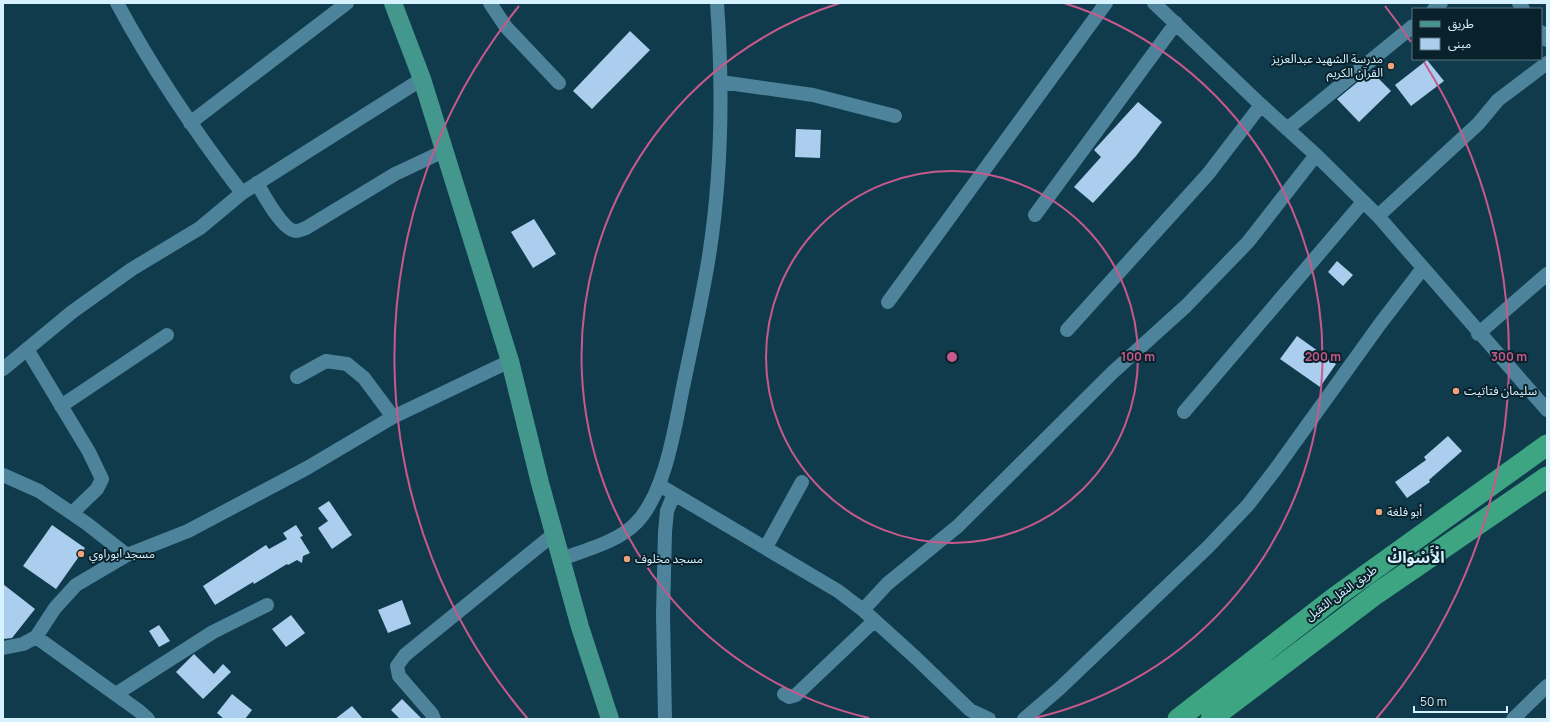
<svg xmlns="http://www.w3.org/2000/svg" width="1550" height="722" font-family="Manrope,'Noto Sans Arabic',sans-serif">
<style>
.building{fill:#abcdee}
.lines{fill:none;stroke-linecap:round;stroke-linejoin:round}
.minor{stroke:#4d839b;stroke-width:14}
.major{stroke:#44978d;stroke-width:18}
.highway{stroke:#3ea583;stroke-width:21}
.ring{fill:none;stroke:#c8598c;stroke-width:2}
.poi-dot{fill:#f0a27a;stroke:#09212a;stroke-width:1.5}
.labels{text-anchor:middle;stroke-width:4;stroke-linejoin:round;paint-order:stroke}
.poi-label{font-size:12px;fill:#d6f2ff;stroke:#09212a;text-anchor:start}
.street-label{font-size:12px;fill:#d6f2ff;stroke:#09212a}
.district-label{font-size:16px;font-weight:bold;fill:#d6f2ff;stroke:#09212a}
.centre{fill:#c8598c;stroke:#09212a;stroke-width:2}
.ring-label{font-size:12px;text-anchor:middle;font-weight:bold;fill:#c8598c;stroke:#09212a;stroke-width:4;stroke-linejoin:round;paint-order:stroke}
</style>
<rect width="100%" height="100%" fill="#103b4c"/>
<!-- building -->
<path class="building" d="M630,31L650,50L592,109L573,91Z
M1427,60L1444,81L1411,106L1395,85Z
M1371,71L1391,91L1359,122L1337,99Z
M1138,102L1162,122L1136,156L1093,203L1074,187L1101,157L1094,150Z
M796,129L821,130L820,158L795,157Z
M534,219L556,254L533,268L511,232Z
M1337,261L1353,275L1343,286L1328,272Z
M1297,336L1336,364L1320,387L1280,359Z
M1448,436L1462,451L1429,480L1430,482L1407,498L1395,482L1426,460L1424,457Z
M329,501L352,535L332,549L318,528L328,521L318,508Z
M52,525L85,548L56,589L23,566Z
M296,525L303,536L300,537L310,553L303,556L302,563L297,560L288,565L287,564L254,584L253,582L215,605L203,586L266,545L269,549L287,539L283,533Z
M3,584L35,609L12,638L3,639Z
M402,600L411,624L388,633L378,610Z
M291,615L305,633L286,647L272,629Z
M159,625L170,641L159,647L149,631Z
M194,654L214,674L223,664L231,672L203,699L176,672Z
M232,694L252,710L245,719H224L217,713Z
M402,699L422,719H400L391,710Z
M352,706L363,719H335Z"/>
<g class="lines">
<!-- minor -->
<path class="minor" d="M117,3C153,70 195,132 242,193L422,79
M490,3L506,27L559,83
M1154,3L1261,105L1316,155L1378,216L1547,410
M1519,3L1523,9
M1434,9L1441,3
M1541,32L1547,40
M721,82L813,95L895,116
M190,123L347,3
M1287,129L1413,26
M257,183C263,194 283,231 296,231C299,231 303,229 306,228L395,174L444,151
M1035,215L1176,23
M1378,216L1478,124L1498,100L1547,63
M888,302L1106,3
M1067,330L1208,174L1261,105
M1478,334L1547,274
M27,349L89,452L102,479L97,489L72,513
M3,369L72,312L132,269L200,228L242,193
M297,377L326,361L347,364L364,378L393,417
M61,406L167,335
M1184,412L1363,202
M3,475L39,491L86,523L127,555
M659,485L838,591L863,610L916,658L970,710L989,719
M766,547L802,482
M561,559C585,550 618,542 636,523C665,494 675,427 683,387C692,344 702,300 709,256C722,173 723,87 717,3
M863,610L887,584L958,526L1113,372L1186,306L1248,242L1316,155
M36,637L139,711L148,719
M3,648L23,644L36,637L55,608L76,585L127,555L188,531L307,468L393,417L510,361
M116,694L213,632L267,605
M784,694L789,697L796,695L874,621
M434,719L432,714L399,676L397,666L405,655L554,534
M665,719L663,614L665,532L667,511L674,494
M1024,719L1059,689L1208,547L1248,505L1275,470L1380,324L1423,268
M1513,719L1547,686"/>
<!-- major -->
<path class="major" d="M393,3L422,79L510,361L540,483L580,627L610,719"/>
<!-- highway -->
<path class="highway" d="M1178,719L1334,598L1547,445
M1211,719L1376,594L1547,477"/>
</g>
<!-- distance rings -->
<g class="ring">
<circle cx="952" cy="357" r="186"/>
<path d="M869 718A371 371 0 0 1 840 3M1064 3A371 371 0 0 1 1035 718"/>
<path d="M528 719A557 557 0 0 1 519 6M1385 6A557 557 0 0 1 1411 42M1424 62A557 557 0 0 1 1376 719"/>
</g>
<!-- markers -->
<g class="poi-dot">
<circle cx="1391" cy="66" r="4"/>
<circle cx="1456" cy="391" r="4"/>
<circle cx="1379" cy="512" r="4"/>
<circle cx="81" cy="554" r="4"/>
<circle cx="627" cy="559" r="4"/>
</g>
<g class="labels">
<!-- poi labels -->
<g class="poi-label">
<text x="1383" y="63" text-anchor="end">مدرسة الشهيد عبدالعزيز<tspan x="1383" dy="14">القرآن الكريم</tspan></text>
<text x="1464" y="395">سليمان فتاتيت</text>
<text x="1387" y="516">أبو فلغة</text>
<text x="89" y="558">مسجد ابوراوي</text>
<text x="635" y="563">مسجد مخلوف</text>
</g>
<!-- street labels -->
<g class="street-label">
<text transform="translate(1341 593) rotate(-36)" y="4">طريق النقل الثقيل</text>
</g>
<!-- district labels -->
<g class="district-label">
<text x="1416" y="563">الْأَسْوَاكْ</text>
</g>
</g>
<circle cx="952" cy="357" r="6" class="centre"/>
<g class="ring-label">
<text x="1138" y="361">100 m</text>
<text x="1323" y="361">200 m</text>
<text x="1509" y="361">300 m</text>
</g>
<!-- border -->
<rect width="1550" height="722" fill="none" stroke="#d6f2ff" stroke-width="8"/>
<!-- legend -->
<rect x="1412" y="8" width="130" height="52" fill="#09212a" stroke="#5b757f"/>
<rect x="1420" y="21" width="20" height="6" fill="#44978d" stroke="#5b757f"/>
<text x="1448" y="28" font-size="12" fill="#d6f2ff">طريق</text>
<rect x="1420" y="38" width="20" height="12" fill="#abcdee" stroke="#5b757f"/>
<text x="1448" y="48" font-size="12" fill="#d6f2ff">مبنى</text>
<!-- scale -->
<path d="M1414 706v6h93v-6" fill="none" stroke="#d6f2ff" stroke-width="2"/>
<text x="1420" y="706" font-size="12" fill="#d6f2ff" stroke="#09212a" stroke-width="3" paint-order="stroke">50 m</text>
</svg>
